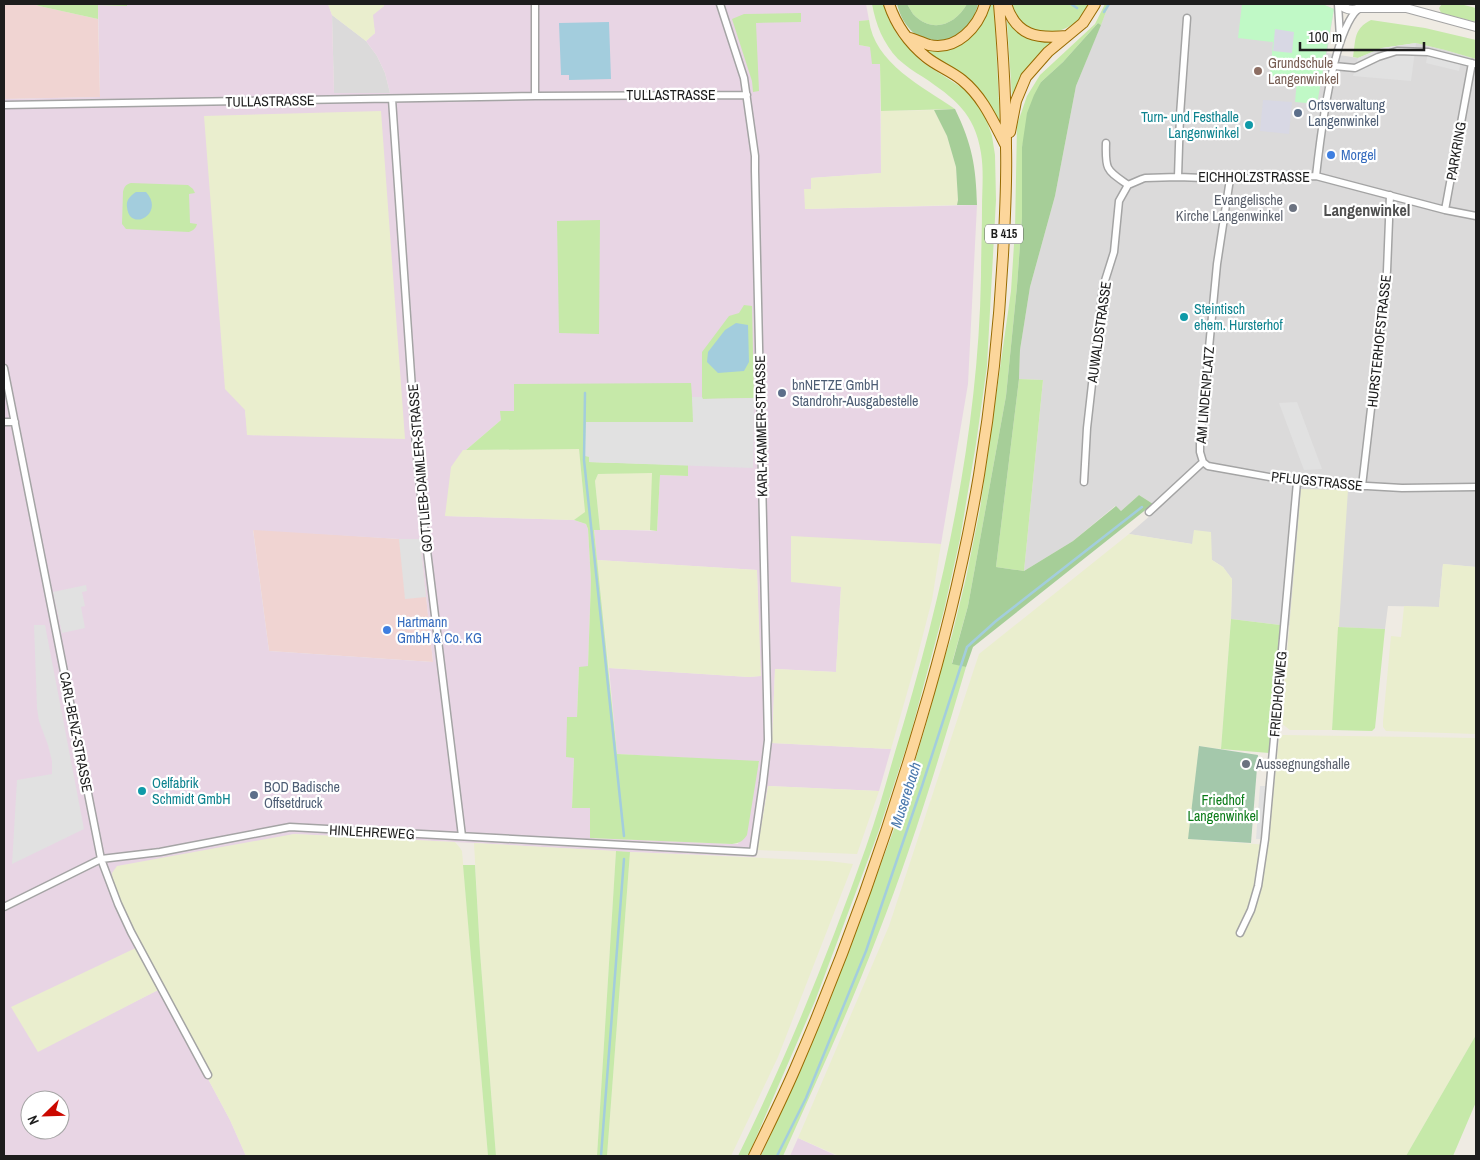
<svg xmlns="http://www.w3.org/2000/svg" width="1480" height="1160" font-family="'Archivo Narrow',sans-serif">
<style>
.residential{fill:#dbdada}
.commercial{fill:#f0d4d2}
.industrial{fill:#e8d5e4;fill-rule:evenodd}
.farmland{fill:#eaeece}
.grass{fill:#c6e9a9}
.forest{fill:#a6ce98}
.cemetery{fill:#a4c8ab}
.park{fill:#c0f9c6}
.parking{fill:#e1e1e1}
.plaza{fill:#d8d8e4}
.water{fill:#a3cddd}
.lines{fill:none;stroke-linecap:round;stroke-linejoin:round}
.stream{stroke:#a3cddd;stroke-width:2.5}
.minor-casing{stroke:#a4a4a4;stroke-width:9}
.tertiary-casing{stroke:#a4a4a4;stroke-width:10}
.primary-casing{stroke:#976b00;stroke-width:12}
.minor{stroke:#fff;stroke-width:6}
.tertiary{stroke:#fff;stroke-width:8}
.primary{stroke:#fcd69b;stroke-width:10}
.education-dot{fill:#8d6e63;stroke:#fff;stroke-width:2}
.service-dot{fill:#5c6f8a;stroke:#fff;stroke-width:2}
.culture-dot{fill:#0f9aa8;stroke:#fff;stroke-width:2}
.shop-dot{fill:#3f7fe0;stroke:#fff;stroke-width:2}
.worship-dot{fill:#6b7280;stroke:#fff;stroke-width:2}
.labels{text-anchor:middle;stroke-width:4.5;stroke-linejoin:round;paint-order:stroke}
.shield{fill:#fff;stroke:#616161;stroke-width:1}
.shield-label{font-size:12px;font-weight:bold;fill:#1d1d1d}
.education-label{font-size:14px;fill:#785e54;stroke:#fff;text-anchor:start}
.street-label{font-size:14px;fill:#1d1d1d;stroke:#fff}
.service-label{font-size:14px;fill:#4e5e75;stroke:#fff;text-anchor:start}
.culture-label{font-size:14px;fill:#0d838f;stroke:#fff;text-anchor:start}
.shop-label{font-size:14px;fill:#366cbe;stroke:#fff;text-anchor:start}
.worship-label{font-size:14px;fill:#5b616d;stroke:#fff;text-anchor:end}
.park-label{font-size:14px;fill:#0b7c19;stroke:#fff}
.water-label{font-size:15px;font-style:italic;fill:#4a78ad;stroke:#fff}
.quarter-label{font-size:16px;font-weight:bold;fill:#505050;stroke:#fff}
</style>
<rect width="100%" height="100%" fill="#efebe3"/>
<!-- residential -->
<path class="residential" d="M1109,4H1322L1334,9L1327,53L1358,58L1416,43L1445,50L1476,59V567L1443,564L1439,607L1388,606L1385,629L1280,625L1231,619L1232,579L1223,567L1212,560L1192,544L1129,534L1159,508L1139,495L1121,511L1115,506L1073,541L1024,571L1043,380L1019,379L1020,350L1030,287L1055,196L1076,86Z
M332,15L366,41L377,56L385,73L390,93H334Z"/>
<!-- commercial -->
<path class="commercial" d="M4,4H34L39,6L98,19L100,97L4,99Z
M253,529L399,539H420L433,662L269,651Z"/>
<!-- industrial -->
<path class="industrial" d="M127,4H328L332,15L334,93H390L385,73L377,56L366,41L375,33L372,15L384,6V4H866L869,20L859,21V45L870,47L880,64L881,173L811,178V189H805V209L977,205L968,384L941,544L791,537L841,587L836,672L775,669L772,743L891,749L879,791L768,786L756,857L630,852L474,843L294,834L113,886L142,945L38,1051L160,989L230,1120L246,1156H4V99L100,97L98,5L127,6ZM514,384L688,476L660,475L657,531L594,529L597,560L757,570L760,676L749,677L609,668L617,754L759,762L738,844L590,838V808H572L574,757H566L577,717L579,667H588L591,581L588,529L586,524L574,520L445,516L463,450H466L501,420L514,411ZM245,410L405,438L248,435ZM253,530L399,539H420L433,662L269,651ZM30,1100H60V1130H30Z
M798,1138L837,1156H790Z"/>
<!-- farmland -->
<path class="farmland" d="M328,4H384V6L373,15L375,33L366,41L332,15Z
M934,110L947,136L956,167L958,200L957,205L805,209L804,189H811V178L881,173V111Z
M381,111L405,439L247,435L245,410L225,389L204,116Z
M579,448L585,513L574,520L445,516L451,467L463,450Z
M653,472L650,530H600L595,481L598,474Z
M1301,489L1348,490L1332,730H1290L1281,723Z
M1194,530L1211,532L1212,560L1223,567L1232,579L1231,619L1221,749L1199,746L1189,839L1268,845L1279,739L1283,735L1476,738V1035L1406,1156H839L798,1138L889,926L979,654L1129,534L1192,544Z
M791,536L941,544L932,600L917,658L891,749L772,743L775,669L836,672L841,587L791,582Z
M597,560L757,570L761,676L749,677L609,668Z
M1443,564L1476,567V734L1386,731L1383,727V721L1391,636L1401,637L1404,606L1439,607Z
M768,786L879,791L857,854L757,850Z
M294,834L455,842L460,848L462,851L488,1156H246L230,1120L160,989L38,1052L11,1007L142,945L113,886L112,873L117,866Z
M474,843L616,851L597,1156H496L480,952Z
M630,852L828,861L853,864L778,1057L731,1156H607Z"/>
<!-- grass -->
<path class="grass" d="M34,4H127V6L98,5V19L39,6Z
M872,4H884L889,20L898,36L922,62L967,91L978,103L986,119L992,136L995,155L996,200L987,366L976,444L960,539L944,610L910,736L878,833L815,1001L748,1156H738C787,1056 829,952 866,847C877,816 886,783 895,752C942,598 978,439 981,277C981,254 982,232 982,209C982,190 984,172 981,153C975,113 954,98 923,77C914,72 906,66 898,59C883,43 876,25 872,4Z
M907,4H967C955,25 932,34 913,14C911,11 909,7 907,4Z
M989,4H994L1000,124L960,75L924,51L923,48Z
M1011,4H1090C1088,8 1085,13 1082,17C1070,29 1044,40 1028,29C1019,23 1015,14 1011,4Z
M1105,4H1109L1101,25L1098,23L1063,62L1041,82L1022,147V217L1017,286L1006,396L968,606L952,663L966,667C939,759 912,848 877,937C849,1011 815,1084 783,1156H761L782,1110L825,1013L897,821L925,728L943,662L952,635L966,578L980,509L1011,291L1015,229L1017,125L1027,96L1040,75L1095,24Z
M1442,4H1460L1476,8V22L1441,13L1439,8Z
M801,13V22L756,23L759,91L753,92L752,81L732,19L744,14Z
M869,20C874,63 923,87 955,109L881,111L880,64H872L870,47L859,45V21Z
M1371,20L1425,28L1476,40V59L1445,50L1416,43L1382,48L1358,58L1353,57C1356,40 1353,29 1371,20Z
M1009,21L1056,41C1032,59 1025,70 1012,97L1007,22Z
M131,183L188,185L193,189L195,193L189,194L190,223L197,224C196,228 194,230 189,232L126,229L122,224L123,192C124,187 126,184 131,183Z
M600,220L599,334L559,333L557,221Z
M744,305L752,306L754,398L702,399V352L729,316L739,313Z
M1019,379L1043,380L1024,571L996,567Z
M691,383L694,422L586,423L585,456H589V462L688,465V476L660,475L657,531L650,530L652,473L598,474L595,481L600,530H594L617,754L759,761L747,835C743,841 740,843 732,844L590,838V808H572L574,758L566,757L567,717H577L579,667L588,666L591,581L588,529L586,524L574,520L585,512L579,449L466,450L501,420L500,411H514V384Z
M1231,619L1280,625L1269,753L1221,749Z
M1338,627L1385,629L1375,728L1372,731L1332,730Z
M616,851L630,852L607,1156H597Z
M463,865H475L480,952L496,1156H488Z
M1476,1035V1102L1453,1156H1406Z"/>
<!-- forest -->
<path class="forest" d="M897,4H907C909,7 911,11 913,14C932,34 955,25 967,4H978C966,54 909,54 897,4Z
M1098,23L1101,25L1076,86L1055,196L1030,287L1020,350L1019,379L996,567L1024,571L1073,541L1116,506L1121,511L1139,495L1153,504L973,647L966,667L952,664L968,606L1006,396L1017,286L1022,217V147L1027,113L1034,95L1041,82L1063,62Z
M955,109C972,144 976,166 977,205H957L958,200L956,167L947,136L934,110Z"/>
<!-- cemetery -->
<path class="cemetery" d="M1199,746L1258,755L1251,843L1188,839Z"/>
<!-- park -->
<path class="park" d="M1242,4H1322L1334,9L1317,104L1295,102L1297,80L1270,76L1273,42L1238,38Z"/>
<!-- parking -->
<path class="parking" d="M1416,43L1411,81L1353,76L1358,58L1382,48Z
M1428,52L1461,60L1459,71L1426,63Z
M692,397H702L703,399L754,398L753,468L589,462V457L585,456L586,422H693Z
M1297,402L1322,469L1304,470L1279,403Z
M399,539H420L426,597L405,599Z
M86,585L87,591L82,592L85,606L81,607L85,628L62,633L53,592Z
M34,625H45L84,829L12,864L17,780L52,774V761L48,745L39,721L37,708Z
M1260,786H1270L1265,839H1256Z"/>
<!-- plaza -->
<path class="plaza" d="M1275,29L1294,32L1292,53L1273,51Z
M1263,100L1292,102L1289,134L1260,131Z"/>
<!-- water -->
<path class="water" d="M609,22L611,79L569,80V75H561L559,23Z
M136,192H146C166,214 129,233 127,207C126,200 130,196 136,192Z
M736,323L748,325L749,362L744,371L718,373L707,362L708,352L725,330Z"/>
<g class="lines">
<!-- stream -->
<path class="stream" d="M1071,4L1077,8
M1104,12L1109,4
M585,393L584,460L624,836
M601,1156L624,859
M777,1156L806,1098L866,951L922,786L967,647L996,621L1142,507"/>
<defs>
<path id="minor" d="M535,4V96
M1338,4L1340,38
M1334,66L1355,68L1378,57L1397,51L1428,52L1475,64
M392,99L416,447L424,526L462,836
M4,105L535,96L747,95
M1106,143C1105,171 1107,170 1128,185
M1316,176C1320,140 1332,33 1358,9
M1178,177L1180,115L1187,18
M1445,210L1472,63
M4,368L101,859L118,904L131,932L208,1075
M4,422H15
M1203,462L1200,452V442L1217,264L1230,179
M1203,462L1208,466L1297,482L1315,483L1402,488L1476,487
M1084,482L1087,428L1103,287L1114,252L1119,201L1128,185L1142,179L1145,178L1178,177L1230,179L1316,176L1445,210L1476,216
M1362,486L1387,271L1390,195
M1149,512L1203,462
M4,907L101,859L160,852L290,827L753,852L763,783L768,740L755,171V156L744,78L720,4
M1240,933L1251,910L1258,886L1265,839L1297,482"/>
<path id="tertiary" d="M1339,4C1347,11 1356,12 1364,5
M1397,4L1406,8L1476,27
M1361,8H1404"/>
<path id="primary" d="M889,4C896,25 909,43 926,57C937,66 951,71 962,80C983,97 993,121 1005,144
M1006,4C1016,36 1037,39 1067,36
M910,38C917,40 923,43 929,45C957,51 978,27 985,4
M1010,132L1016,101L1026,77L1048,52L1083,23L1095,4
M754,1156C768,1127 782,1099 795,1069C844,956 886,839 921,720C945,640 965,558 979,475C991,403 999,329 1003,255C1005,219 1007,183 1006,147C1006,99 1003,51 999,4"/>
</defs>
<!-- minor casing -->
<use href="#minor" class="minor-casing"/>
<!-- tertiary casing -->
<use href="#tertiary" class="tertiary-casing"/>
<!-- primary casing -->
<use href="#primary" class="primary-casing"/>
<!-- minor -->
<use href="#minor" class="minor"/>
<!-- tertiary -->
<use href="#tertiary" class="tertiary"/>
<!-- primary -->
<use href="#primary" class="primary"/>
</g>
<!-- markers -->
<circle class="education-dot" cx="1258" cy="71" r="5"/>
<g class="service-dot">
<circle cx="1298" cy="113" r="5"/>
<circle cx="782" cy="393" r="5"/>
<circle cx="254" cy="795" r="5"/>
</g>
<g class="culture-dot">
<circle cx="1249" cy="125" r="5"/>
<circle cx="1184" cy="317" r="5"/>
<circle cx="142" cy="791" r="5"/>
</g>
<g class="shop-dot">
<circle cx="1331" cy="155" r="5"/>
<circle cx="387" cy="630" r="5"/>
</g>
<g class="worship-dot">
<circle cx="1293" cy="208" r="5"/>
<circle cx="1246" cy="764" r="5"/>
</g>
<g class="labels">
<!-- shield labels -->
<rect class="shield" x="985" y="224.5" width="38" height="19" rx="4"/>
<g class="shield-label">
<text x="1004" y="238">B 415</text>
</g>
<!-- education labels -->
<g class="education-label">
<text x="1268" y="68">Grundschule<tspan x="1268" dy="16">Langenwinkel</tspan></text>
</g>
<!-- street labels -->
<g class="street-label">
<text x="671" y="100">TULLASTRASSE</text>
<text transform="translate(270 101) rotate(-1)" y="5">TULLASTRASSE</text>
<text transform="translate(1456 151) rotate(-80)" y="5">PARKRING</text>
<text x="1254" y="182">EICHHOLZSTRASSE</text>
<text transform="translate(1099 332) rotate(-82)" y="5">AUWALDSTRASSE</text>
<text transform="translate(1379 341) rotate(-84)" y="5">HURSTERHOFSTRASSE</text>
<text transform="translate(1205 395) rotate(-85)" y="5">AM LINDENPLATZ</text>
<text transform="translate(761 426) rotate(-91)" y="5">KARL-KAMMER-STRASSE</text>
<text transform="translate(420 468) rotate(-95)" y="5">GOTTLIEB-DAIMLER-STRASSE</text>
<text transform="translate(1317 481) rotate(6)" y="5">PFLUGSTRASSE</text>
<text transform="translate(1278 694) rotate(-85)" y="5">FRIEDHOFWEG</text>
<text transform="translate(76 732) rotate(79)" y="5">CARL-BENZ-STRASSE</text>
<text transform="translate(372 832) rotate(3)" y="5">HINLEHREWEG</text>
</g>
<!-- service labels -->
<g class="service-label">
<text x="1308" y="110">Ortsverwaltung<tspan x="1308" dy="16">Langenwinkel</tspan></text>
<text x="792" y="390">bnNETZE GmbH<tspan x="792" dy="16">Standrohr-Ausgabestelle</tspan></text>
<text x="264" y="792">BOD Badische<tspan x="264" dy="16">Offsetdruck</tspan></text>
</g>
<!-- culture labels -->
<g class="culture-label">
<text x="1239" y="122" text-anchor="end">Turn- und Festhalle<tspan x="1239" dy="16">Langenwinkel</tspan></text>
<text x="1194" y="314">Steintisch<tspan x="1194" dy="16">ehem. Hursterhof</tspan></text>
<text x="152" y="788">Oelfabrik<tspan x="152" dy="16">Schmidt GmbH</tspan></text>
</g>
<!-- shop labels -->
<g class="shop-label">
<text x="1341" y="160">Morgel</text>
<text x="397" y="627">Hartmann<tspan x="397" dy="16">GmbH &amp; Co. KG</tspan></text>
</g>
<!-- worship labels -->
<g class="worship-label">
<text x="1283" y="205">Evangelische<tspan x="1283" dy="16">Kirche Langenwinkel</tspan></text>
<text x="1256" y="769" text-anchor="start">Aussegnungshalle</text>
</g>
<!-- park labels -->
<g class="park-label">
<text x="1223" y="805">Friedhof<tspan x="1223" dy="16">Langenwinkel</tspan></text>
</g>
<!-- water labels -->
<g class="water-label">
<text transform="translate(906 795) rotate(-72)" y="5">Muserebach</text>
</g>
<!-- quarter labels -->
<g class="quarter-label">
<text x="1367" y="216">Langenwinkel</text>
</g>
</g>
<!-- border -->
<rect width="1480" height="1160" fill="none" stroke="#1d1d1d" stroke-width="10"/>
<!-- north arrow -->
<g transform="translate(45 1115) rotate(247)"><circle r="24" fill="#ffffff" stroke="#a5a5a5"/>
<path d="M0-4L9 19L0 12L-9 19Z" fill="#cb0800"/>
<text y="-8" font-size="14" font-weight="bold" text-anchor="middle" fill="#1d1d1d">N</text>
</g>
<!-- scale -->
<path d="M1300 42v8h124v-8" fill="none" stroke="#1d1d1d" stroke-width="2.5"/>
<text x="1308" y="42" font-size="15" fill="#1d1d1d" stroke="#ffffff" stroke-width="4" paint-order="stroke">100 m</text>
</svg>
